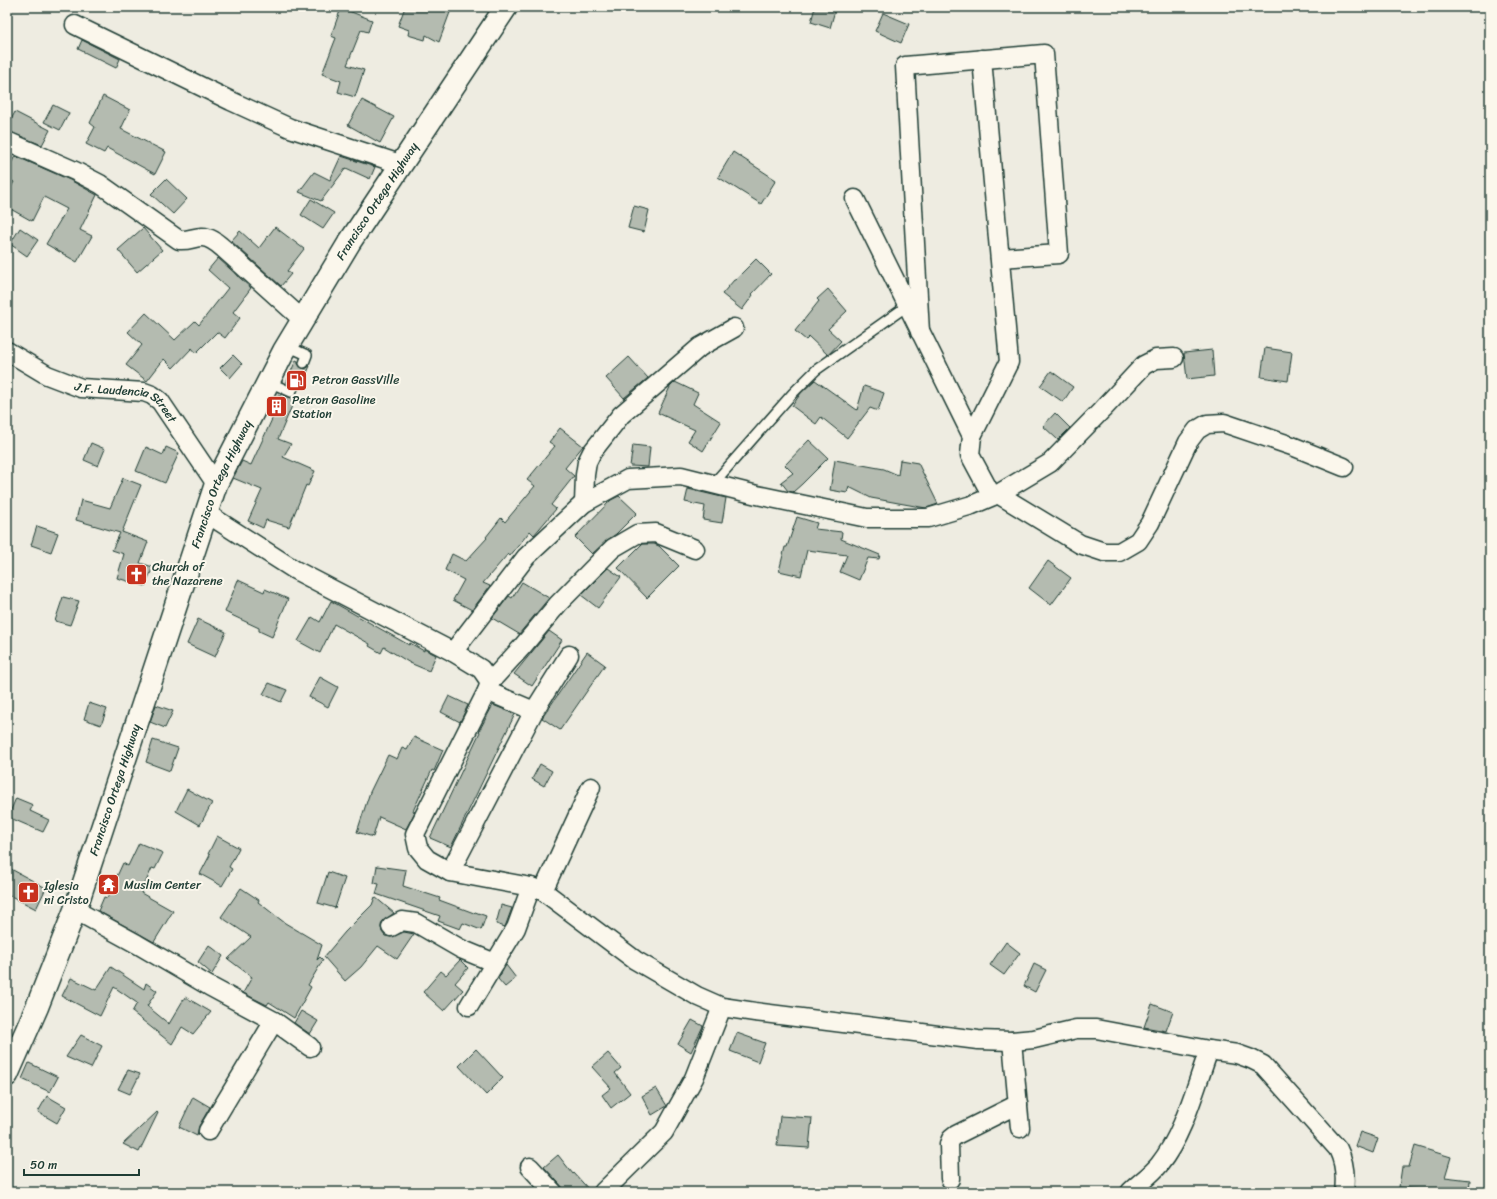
<svg xmlns="http://www.w3.org/2000/svg" width="1497" height="1199" font-family="Sriracha,sans-serif">
<style>
.building{fill:#b4bbb0;stroke:#1f3d34}
.lines{fill:none;stroke-linecap:round;stroke-linejoin:round}
.lane-casing{stroke:#1f3d34;stroke-width:12}
.street-casing{stroke:#1f3d34;stroke-width:21}
.primary-casing{stroke:#1f3d34;stroke-width:25}
.lane{stroke:#fbf7ec;stroke-width:9}
.street{stroke:#fbf7ec;stroke-width:18}
.primary{stroke:#fbf7ec;stroke-width:22}
.labels{text-anchor:middle;stroke-width:4;stroke-linejoin:round;paint-order:stroke}
.street-label{font-size:12px;fill:#1f3d34;stroke:#fbf7ec}
.poi-label{font-size:12px;fill:#1f3d34;stroke:#fbf7ec;text-anchor:start}
</style>
<rect width="100%" height="100%" fill="#eeece1"/>
<filter id="ink" filterUnits="userSpaceOnUse"><feTurbulence type="fractalNoise" baseFrequency=".025" numOctaves="2"/><feDisplacementMap in="SourceGraphic" scale="8" xChannelSelector="R" yChannelSelector="G"/><feConvolveMatrix kernelMatrix="1 2 1 2 8 2 1 2 1" color-interpolation-filters="sRGB"/></filter>
<g filter="url(#ink)">
<!-- building -->
<path class="building" d="M405,7H452L439,42L426,35L425,40L408,35L409,30L398,26Z
M815,7H836L830,28L811,22Z
M341,8L372,20L368,32L361,30L347,65L364,70L355,97L338,92L341,81L322,74L336,38L331,36Z
M883,13L909,24L901,43L875,31Z
M82,40L120,59L116,68L78,49Z
M103,96L130,110L121,129L166,152L155,174L107,148L104,153L86,144L95,127L90,123Z
M362,100L394,117L380,143L348,125Z
M53,105L69,113L60,130L44,122Z
M15,112L50,130L42,145L7,131V127Z
M733,152L776,180L761,204L718,177Z
M15,156L70,180L97,195L80,230L92,236L77,262L46,244L67,209L44,197L32,221L7,207V194L14,182L7,178V171Z
M341,156L375,167L370,179L346,168L321,201L299,192L314,172L330,180Z
M166,179L187,199L173,214L151,194Z
M311,199L334,213L323,229L301,215Z
M634,206L649,210L644,232L628,228Z
M275,227L304,249L287,271L291,274L281,286L231,241L240,231L259,248Z
M20,228L38,240L27,256L10,244Z
M143,228L162,250L137,272L118,250Z
M218,258L251,288L233,312L240,318L225,338L217,332L196,353L192,348L173,368L164,359L147,381L126,365L142,345L128,332L146,313L175,340L195,321L199,325L228,288L208,270Z
M756,259L771,274L752,294L753,295L742,310L722,294L734,280H735Z
M828,289L847,311L828,329L841,341L828,355L809,337L806,340L795,331L819,301L817,299Z
M1265,348L1292,352L1288,381L1261,377Z
M1212,350L1214,376L1187,379L1184,353Z
M233,355L242,364L230,378L220,368Z
M629,357L648,378L624,398L606,378Z
M296,360L298,361V364L302,368L305,369L310,366L301,386L300,381L297,379H292L288,384L286,383Z
M1051,371L1073,387L1063,402L1040,386Z
M815,380L857,410L864,386L884,393L878,411L870,408L847,438L821,417L816,424L792,406L801,393Z
M675,382L698,393L693,404L721,422L703,451L688,441L695,430L658,413L670,387Z
M276,394L280,396L281,394L291,398L297,394L278,439L291,444L283,457L315,471L308,486L306,485L289,527L266,520L263,528L248,521L262,490L233,478L242,461L251,465L273,417L266,414Z
M1055,413L1070,428L1058,440L1043,426Z
M560,428L583,446L565,468L574,476L551,505L556,509L534,535L530,531L510,556L508,554L483,583L490,586L472,610L453,600L464,580L445,570L452,554L466,561L487,538L486,537L501,518L505,522L535,486L527,480L555,446L549,442Z
M809,440L828,458L802,484L793,492L788,491L781,482L793,473L785,465Z
M91,443L105,449L98,466L84,460Z
M633,445L650,447L648,467L630,466Z
M146,447L163,455L166,447L179,453L165,483L136,471Z
M835,460L884,469L898,475L900,460L918,463L938,504L926,508L871,498L849,487L847,493L830,490Z
M123,478L141,485L122,532L148,542L140,563L153,567L145,586L117,578L124,554L112,550L120,533L76,520L81,500L110,508Z
M688,489L726,498L722,523L703,520L705,506L685,502Z
M619,496L637,513L616,534L606,541L592,554L575,537L611,500Z
M797,517L817,523L815,529L842,532L841,539L880,555L879,559L868,558L859,580L840,572L847,555L807,550L801,576L779,571L785,547H787Z
M37,526L58,533L51,552L31,545Z
M642,544H654L659,546L679,566L647,598L618,568Z
M1048,561L1071,578L1051,605L1029,588Z
M608,568L621,577L598,608L581,595Z
M238,580L264,592L265,589L288,599L272,637L259,631V628L225,612Z
M522,582L549,598L519,634L492,618L509,596L512,598Z
M63,597L79,601L70,625L55,621Z
M331,601L409,645L410,643L424,651V649L436,655L429,671L410,663L384,647L381,653L369,646L370,644L334,624L320,653L298,641L312,617L320,622Z
M198,619L226,632L215,657L187,644Z
M549,631L562,640L532,686L514,674Z
M587,652L605,665L560,730L542,718Z
M320,677L338,687L328,707L309,697Z
M269,683L287,690L281,702L263,694Z
M449,696L468,705L460,722L441,712Z
M89,703L107,709L101,725L84,719Z
M156,705L173,711L165,728L150,722Z
M493,705L515,714L451,847L430,838L480,732L479,731Z
M414,737L443,750L434,771L432,770L413,811L415,812L406,829L379,817L373,837L357,832L370,792L388,755L397,759L402,748L407,750Z
M153,740L178,748L170,771L146,762Z
M540,764L552,771L544,786L532,779Z
M187,789L212,803L200,825L176,811Z
M16,798L33,805L30,811L49,820L43,832L8,817Z
M217,836L239,848L229,867L232,869L222,886L200,874L210,855L208,854Z
M139,843L163,853L155,869L152,868L141,893L173,911L154,942L98,911L104,897L107,898L123,863L128,866Z
M377,866L406,870L403,886L440,898L439,900L474,913L475,912L486,916L481,930L463,923L460,929L438,921L440,916L376,894L379,884L374,883Z
M11,869L46,888L36,909L7,894V878Z
M328,872L345,878L335,908L318,903Z
M241,888L259,900L258,902L285,923L322,945L317,960L320,957L323,960L308,985L311,987L294,1018L269,1002L267,1005L243,993L252,977L228,959L251,937L221,917Z
M375,897L394,913L382,922L381,927L382,932L385,936L391,937L404,932L414,934L397,959L378,946L361,967L345,981L324,957L345,932L372,905Z
M501,905L512,908L505,927L496,924Z
M1006,942L1020,953L1004,975L990,965Z
M209,945L223,956L212,974L198,962Z
M460,960L468,968L455,983L463,990L444,1011L423,992L441,971L446,975Z
M1034,964L1046,970L1035,992L1024,986Z
M506,965L516,978L505,987L498,979Z
M111,967L144,989L146,983L157,991L147,1006L169,1024L185,997L211,1012L193,1034L182,1027L172,1044L132,1012L137,1003L114,987L100,1016L62,996L71,978L96,990Z
M1152,1004L1173,1012L1166,1031L1144,1027Z
M301,1011L318,1021L310,1034L294,1023Z
M692,1020L703,1026L691,1052L678,1044Z
M737,1033L765,1043L758,1062L730,1051Z
M81,1035L102,1046L91,1068L66,1057Z
M476,1049L503,1078L486,1095L459,1066Z
M608,1053L621,1068L615,1073L630,1093L611,1108L602,1095L611,1088L592,1067Z
M29,1063L58,1077L50,1092L22,1079Z
M128,1070L140,1074L130,1094L118,1089Z
M656,1088L667,1106L652,1115L642,1096Z
M47,1096L66,1107L57,1123L38,1112Z
M193,1097L210,1107L199,1126L197,1136L179,1127Z
M157,1112L158,1113L139,1152L123,1144Z
M780,1116L812,1118L809,1148L777,1146Z
M1360,1132L1378,1138L1373,1153L1355,1146Z
M1415,1146L1451,1157L1445,1177L1470,1180L1469,1192H1436L1399,1187L1402,1167H1409Z
M558,1155L573,1174L574,1173L591,1192H567L544,1167Z"/>
<g class="lines">
<defs>
<path id="lane" d="M287,346L307,355L304,363
M269,382L291,392L295,384
M713,484L793,393L816,370L907,306"/>
<g id="street">
<path d="M75,25L231,101L290,128L400,164"/>
<path d="M7,141L75,171L100,184L179,240C189,241 194,237 202,237C211,237 218,244 224,249L303,320"/>
<path d="M855,199L972,436L970,455L992,496"/>
<path d="M920,332L905,66L1044,54L1059,254L1000,258"/>
<path id="s1" d="M7,351L47,375L81,388L144,392L152,395L160,401L216,484"/>
<path d="M972,436L1009,362L982,59"/>
<path d="M998,494L1080,544L1104,552H1119L1138,541L1150,523L1188,442L1197,430L1207,424L1224,423L1292,446L1344,467"/>
<path d="M584,503L585,475L587,462L592,452L621,415L700,347L734,328"/>
<path d="M206,513L295,570L453,652L481,669L490,682"/>
<path d="M695,549L656,533L637,534L613,548L558,604L522,647L490,682L487,691L415,834L418,848L427,859L450,872L531,887L543,891L635,960L697,996L722,1007L755,1012L978,1040L1012,1041L1034,1039L1076,1029H1096L1209,1050L1237,1054L1251,1059L1263,1065L1338,1149C1345,1163 1346,1176 1344,1192"/>
<path d="M453,652L526,557L584,503L628,479L681,476L757,495L867,518H928L972,505L998,494L1050,463L1102,410L1144,365L1156,359L1174,358"/>
<path d="M487,691L534,711"/>
<path d="M450,872L534,711L569,655"/>
<path d="M543,891L591,787"/>
<path d="M75,910L137,944L209,986L274,1021L310,1047"/>
<path d="M391,927L402,921L416,923L461,949L495,963"/>
<path d="M469,1006L516,928L531,887"/>
<path d="M1012,1041L1020,1128"/>
<path d="M208,1131L274,1021"/>
<path d="M530,1167L553,1192"/>
<path d="M950,1179L949,1144L951,1139L956,1135L1018,1104"/>
<path d="M603,1192L664,1132L694,1078L722,1007"/>
<path d="M1130,1192C1139,1183 1151,1175 1159,1165C1184,1134 1195,1088 1209,1050"/>
</g>
<g id="primary">
<path id="s2" d="M7,1075L37,1007L75,910L216,484L284,351L349,243L506,7"/>
</g>
</defs>
<!-- lane casing -->
<use href="#lane" class="lane-casing"/>
<!-- street casing -->
<use href="#street" class="street-casing"/>
<!-- primary casing -->
<use href="#primary" class="primary-casing"/>
<!-- lane -->
<use href="#lane" class="lane"/>
<!-- street -->
<use href="#street" class="street"/>
<!-- primary -->
<use href="#primary" class="primary"/>
</g>
</g>
<!-- icons -->
<defs>
<symbol id="fuel-square" viewBox="-11 -11 22 22"><rect x="-9" y="-9" width="18" height="18" rx="4" fill="#c8321e" stroke="#fbf7ec"/><path d="M-5.5-6h7V0h2V4h1.3V-2.5L3-4.5l.8-.8L6-3V5H2.5V1h-1V6h-7ZM-4.2-4.7v3.2H.2V-4.7Z" fill="#fff"/></symbol>
<symbol id="building-square" viewBox="-11 -11 22 22"><rect x="-9" y="-9" width="18" height="18" rx="4" fill="#c8321e" stroke="#fbf7ec"/><path d="M-4-6H4V6H1V3H-1V6H-4ZM-2.5-4.3h1.7v1.8h-1.7ZM.8-4.3h1.7v1.8H.8ZM-2.5-1h1.7V.8h-1.7ZM.8-1h1.7V.8H.8Z" fill="#fff"/></symbol>
<symbol id="church-square" viewBox="-11 -11 22 22"><rect x="-9" y="-9" width="18" height="18" rx="4" fill="#c8321e" stroke="#fbf7ec"/><path d="M-1.2-6h2.4v3.5h3.3v2.4h-3.3V6h-2.4V-.1h-3.3v-2.4h3.3Z" fill="#fff"/></symbol>
<symbol id="temple-square" viewBox="-11 -11 22 22"><rect x="-9" y="-9" width="18" height="18" rx="4" fill="#c8321e" stroke="#fbf7ec"/><path d="M0-6L5-2H3V0L6.5 2.5H4V6H1.5V3h-3V6H-4V2.5H-6.5L-3 0V-2H-5Z" fill="#fff"/></symbol>
</defs>
<g fill-rule="evenodd">
<use href="#fuel-square" x="284" y="368" width="25" height="25"/>
<use href="#building-square" x="264" y="394" width="25" height="25"/>
<use href="#church-square" x="124" y="562" width="25" height="25"/>
<use href="#temple-square" x="96" y="872" width="25" height="25"/>
<use href="#church-square" x="16" y="880" width="25" height="25"/>
</g>
<g class="labels">
<!-- street labels -->
<g class="street-label">
<text dy="4" stroke="none"><textPath href="#s2" startOffset="953">Francisco Ortega Highway</textPath></text>
<text dy="4" stroke="none"><textPath href="#s1" startOffset="133">J.F. Laudencia Street</textPath></text>
<text dy="4" stroke="none"><textPath href="#s2" startOffset="629">Francisco Ortega Highway</textPath></text>
<text dy="4" stroke="none"><textPath href="#s2" startOffset="305">Francisco Ortega Highway</textPath></text>
</g>
<!-- poi labels -->
<g class="poi-label">
<text x="312" y="384">Petron GassVille</text>
<text x="292" y="404">Petron Gasoline<tspan x="292" dy="14">Station</tspan></text>
<text x="152" y="571">Church of<tspan x="152" dy="14">the Nazarene</tspan></text>
<text x="124" y="889">Muslim Center</text>
<text x="44" y="890">Iglesia<tspan x="44" dy="14">ni Cristo</tspan></text>
</g>
</g>
<!-- margin -->
<rect width="1497" height="1199" fill="none" stroke="#fbf7ec" stroke-width="24"/>
<rect x="12" y="12" width="1473" height="1175" fill="none" stroke="#1f3d34" stroke-width="1.5" filter="url(#ink)"/>
<!-- scale -->
<path d="M24 1169v6h115v-6" fill="none" stroke="#1f3d34" stroke-width="2"/>
<text x="30" y="1169" font-size="12" fill="#1f3d34" stroke="#fbf7ec" stroke-width="3" paint-order="stroke">50 m</text>
</svg>
